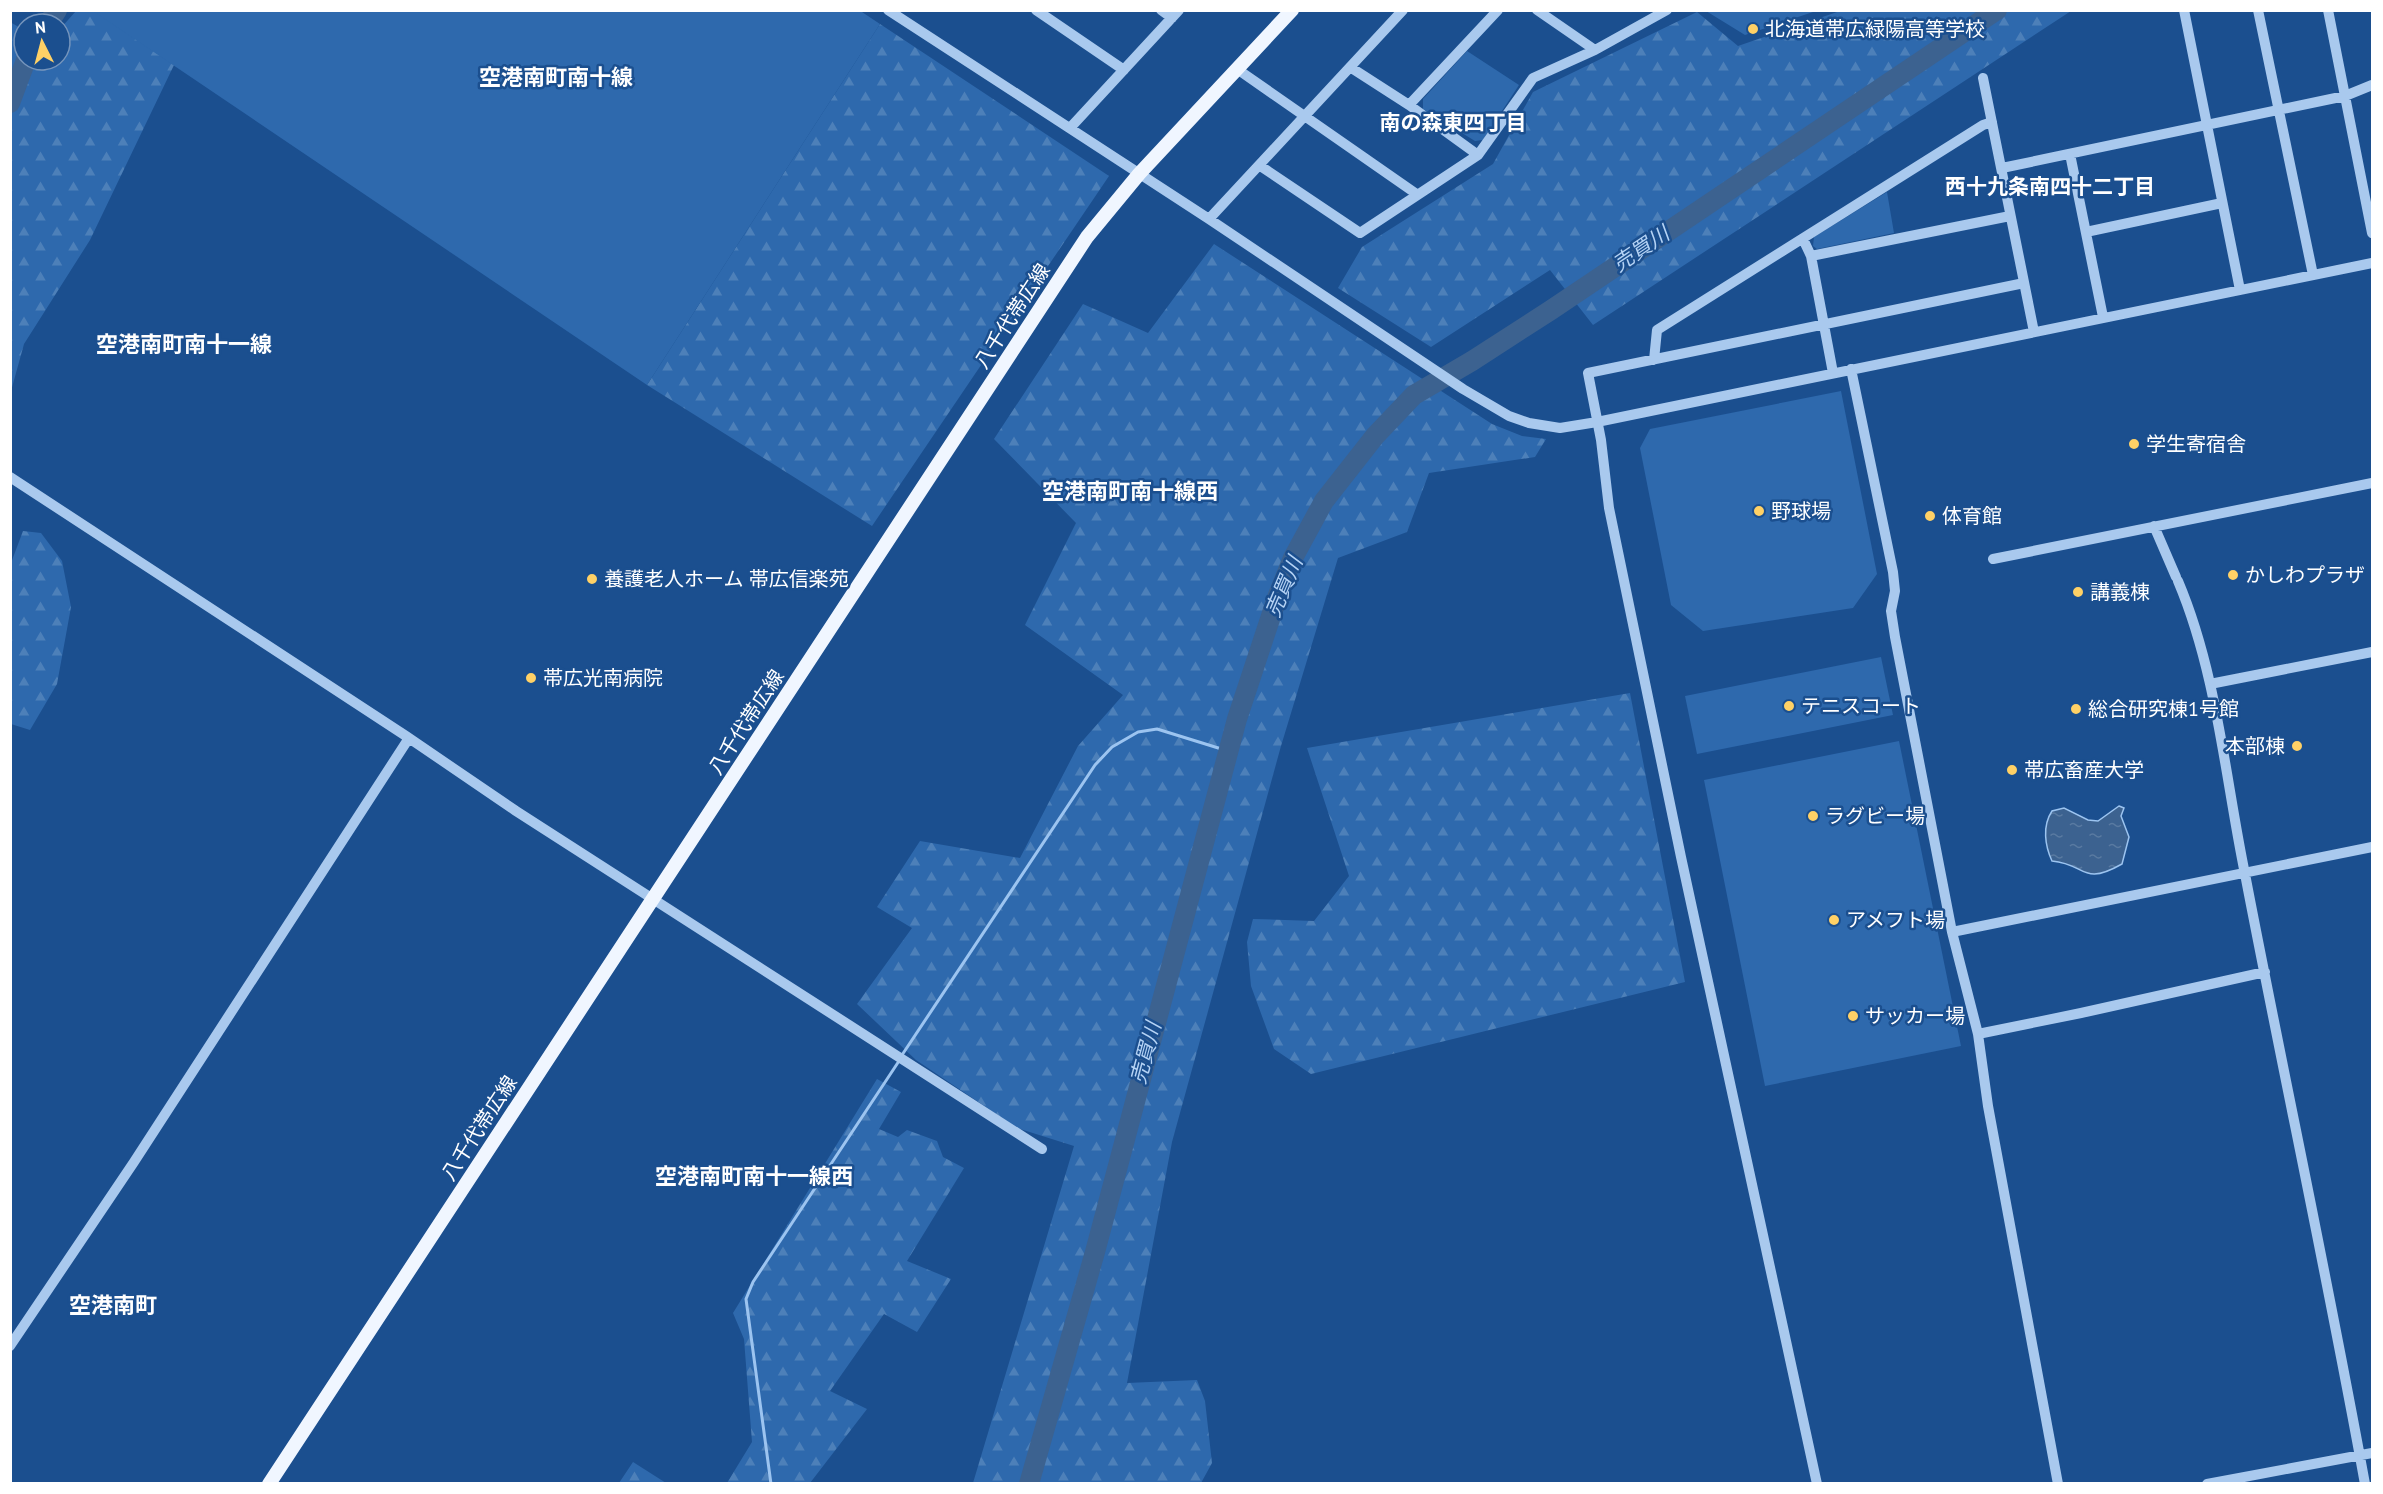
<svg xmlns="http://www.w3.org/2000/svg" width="2383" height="1494" font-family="'PT Sans','Noto Sans JP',sans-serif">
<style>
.forest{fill:url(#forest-firs)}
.green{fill:#2e69ad}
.water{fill:url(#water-ripples);stroke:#9cc4f0;stroke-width:1.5}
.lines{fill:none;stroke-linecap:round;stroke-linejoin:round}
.stream{stroke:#9cc4f0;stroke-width:3}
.river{stroke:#3c6290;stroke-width:20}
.minor{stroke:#a9c9ee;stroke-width:10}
.major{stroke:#f0f6ff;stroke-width:14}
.poi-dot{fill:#ffd166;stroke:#1b4f8f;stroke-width:2}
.labels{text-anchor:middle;stroke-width:5;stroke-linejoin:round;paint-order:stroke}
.poi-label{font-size:20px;fill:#fff;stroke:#1b4f8f;text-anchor:start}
.street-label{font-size:20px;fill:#fff;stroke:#1b4f8f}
.neighbourhood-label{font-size:21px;font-weight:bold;fill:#fff;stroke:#1b4f8f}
.water-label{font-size:21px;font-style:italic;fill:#b5d3f5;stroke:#1b4f8f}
.quarter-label{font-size:22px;font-weight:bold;fill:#fff;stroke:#1b4f8f}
</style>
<defs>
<pattern id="forest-firs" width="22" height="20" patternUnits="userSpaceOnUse" patternTransform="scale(1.5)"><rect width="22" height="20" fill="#2e69ad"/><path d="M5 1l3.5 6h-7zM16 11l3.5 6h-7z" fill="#4d80b9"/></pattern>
<pattern id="water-ripples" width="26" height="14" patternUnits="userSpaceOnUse" patternTransform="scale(1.5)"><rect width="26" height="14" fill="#3c6290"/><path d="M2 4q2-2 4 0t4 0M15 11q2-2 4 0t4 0" fill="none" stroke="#597aa1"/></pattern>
</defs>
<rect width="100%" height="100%" fill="#1b4f8f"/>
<!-- forest -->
<path class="forest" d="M93,10L174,65L90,240L24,344L11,391L10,22L24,30V60H60V29L76,11Z
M1840,11H2071L1593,325L1550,270L1431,347L1338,288L1362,247L1493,164L1533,92L1697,12L1738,46Z
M880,24L1109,176L872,526L647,385Z
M1214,244L1492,424L1522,436L1546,439L1535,457L1429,473L1407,532L1338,558L1281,746L1172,1142L1127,1383L1197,1380L1205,1401L1212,1463L1201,1483H973L1074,1146L1017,1128L916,1060L857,1004L912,928L877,907L920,841L1020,858L1078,746L1123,695L1025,625L1076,523L994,439L1083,304L1148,333Z
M23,531L41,533L62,561L71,607L57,684L30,730L11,724V563Z
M1630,693L1685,982L1311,1074L1274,1049L1251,986L1247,942L1253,919L1314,921L1349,876L1307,748Z
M877,1079L901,1092L879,1129L898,1137L907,1130L937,1141L943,1157L964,1168L907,1261L951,1279L917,1332L884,1314L830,1391L867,1409L810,1483H727L752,1442L744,1339L733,1313Z
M633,1462L666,1483H619Z"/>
<!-- green -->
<path class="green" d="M859,10L880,24L647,385L93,11Z
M1706,11H1816L1745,35Z
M1467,51L1519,85L1483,140L1475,141L1423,109V99Z
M1887,192L1894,233L1817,249L1813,246L1814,237Z
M1841,391L1877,574L1853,608L1703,631L1671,605L1640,448L1650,429Z
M1881,657L1893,715L1697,754L1685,696Z
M1899,741L1961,1046L1765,1086L1704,780Z"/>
<!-- water -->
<path class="water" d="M2119,806L2124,808L2121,816L2129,837L2122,864C2081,887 2087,864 2052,861C2045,846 2042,826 2052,811L2064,808L2088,820L2098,821Z"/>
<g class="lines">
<!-- stream -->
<path class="stream" d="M902,1055L1095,765L1112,747L1138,732L1157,729L1228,751
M771,1484L746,1299L753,1282L899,1061"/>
<!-- river -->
<path class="river" d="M48,24L57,10
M10,103L26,60
M1029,1484L1095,1252L1237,719L1278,595L1293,558L1324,501L1375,436L1414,395L1472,361L1551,310L1997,10"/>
<!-- minor -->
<path class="minor" d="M888,10L1209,219L1463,389L1509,416L1529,423L1560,428L1597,422L2372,263
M1036,10L1124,70
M1161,10L1172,18
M1537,10L1595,50
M2184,10L2240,290
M2258,10L2313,275
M2328,10L2372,233
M1350,67L1409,105L1478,155
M1237,69L1418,195
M1983,78L2034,332
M1409,105L1498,10
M1070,128L1179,10
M2070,154L2103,317
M1259,165L1360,233L1478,155L1533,78L1595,50L1667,10
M2002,168L2345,96L2372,85
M1209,219L1403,10
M2086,232L2222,203
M1803,239L1811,256L1833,373
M1811,256L2010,216
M1654,360L1657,330L1983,125L1992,122
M1851,369L1893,572L1895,591L1891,611L1895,637L1952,932L1978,1034L1988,1106L2058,1484
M10,477L406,736L516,811L1042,1149
M2154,526L2176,577
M1993,559L2372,483
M2178,581C2217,673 2225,777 2245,874C2284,1077 2328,1280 2365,1484
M2210,684L2372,652
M1952,932L2372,847
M1978,1034L2081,1013L2265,972
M10,1346L134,1162L409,738
M1817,1484L1681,857L1609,508L1601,440L1588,373L2024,283
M2207,1484L2372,1453"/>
<!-- major -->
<path class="major" d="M269,1484L1087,237L1139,174L1292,10"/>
</g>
<!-- markers -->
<g class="poi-dot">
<circle cx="1753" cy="29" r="6"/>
<circle cx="2134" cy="444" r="6"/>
<circle cx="1759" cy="511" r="6"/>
<circle cx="1930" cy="516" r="6"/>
<circle cx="2233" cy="575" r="6"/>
<circle cx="592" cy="579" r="6"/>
<circle cx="2078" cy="592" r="6"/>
<circle cx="531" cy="678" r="6"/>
<circle cx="1789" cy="706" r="6"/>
<circle cx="2076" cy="709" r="6"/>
<circle cx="2297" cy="746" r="6"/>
<circle cx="2012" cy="770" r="6"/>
<circle cx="1813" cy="816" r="6"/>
<circle cx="1834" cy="920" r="6"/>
<circle cx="1853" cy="1016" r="6"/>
</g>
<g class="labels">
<!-- poi labels -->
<g class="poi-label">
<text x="1765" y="36">北海道帯広緑陽高等学校</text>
<text x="2146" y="451">学生寄宿舎</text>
<text x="1771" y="518">野球場</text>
<text x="1942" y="523">体育館</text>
<text x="2245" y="582">かしわプラザ</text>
<text x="604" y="586">養護老人ホーム 帯広信楽苑</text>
<text x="2090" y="599">講義棟</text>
<text x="543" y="685">帯広光南病院</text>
<text x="1801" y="713">テニスコート</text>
<text x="2088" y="716">総合研究棟1号館</text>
<text x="2285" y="753" text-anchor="end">本部棟</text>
<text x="2024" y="777">帯広畜産大学</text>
<text x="1825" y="823">ラグビー場</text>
<text x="1846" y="927">アメフト場</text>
<text x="1865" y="1023">サッカー場</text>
</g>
<!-- street labels -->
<g class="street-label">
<text transform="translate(1012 316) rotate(-57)" y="7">八千代帯広線</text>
<text transform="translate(746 722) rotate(-57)" y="7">八千代帯広線</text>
<text transform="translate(479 1128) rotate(-57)" y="7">八千代帯広線</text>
</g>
<!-- neighbourhood labels -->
<g class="neighbourhood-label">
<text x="1453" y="130">南の森東四丁目</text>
<text x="2050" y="194">西十九条南四十二丁目</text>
</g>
<!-- water labels -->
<g class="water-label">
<text transform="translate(1641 249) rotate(-34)" y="7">売買川</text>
<text transform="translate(1284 587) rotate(-67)" y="7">売買川</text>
<text transform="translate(1146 1053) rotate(-75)" y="7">売買川</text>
</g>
<!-- quarter labels -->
<g class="quarter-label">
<text x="556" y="85">空港南町南十線</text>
<text x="184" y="352">空港南町南十一線</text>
<text x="1130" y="499">空港南町南十線西</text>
<text x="754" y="1184">空港南町南十一線西</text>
<text x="113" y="1313">空港南町</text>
</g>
</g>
<!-- border -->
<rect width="2383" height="1494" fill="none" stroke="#ffffff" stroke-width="24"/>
<!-- north arrow -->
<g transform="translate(42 42) rotate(354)"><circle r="28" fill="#1b4f8f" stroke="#7695bc" stroke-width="1.5"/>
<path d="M0-4.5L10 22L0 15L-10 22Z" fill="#ffd166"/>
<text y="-9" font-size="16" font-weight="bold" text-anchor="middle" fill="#ffffff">N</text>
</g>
</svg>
